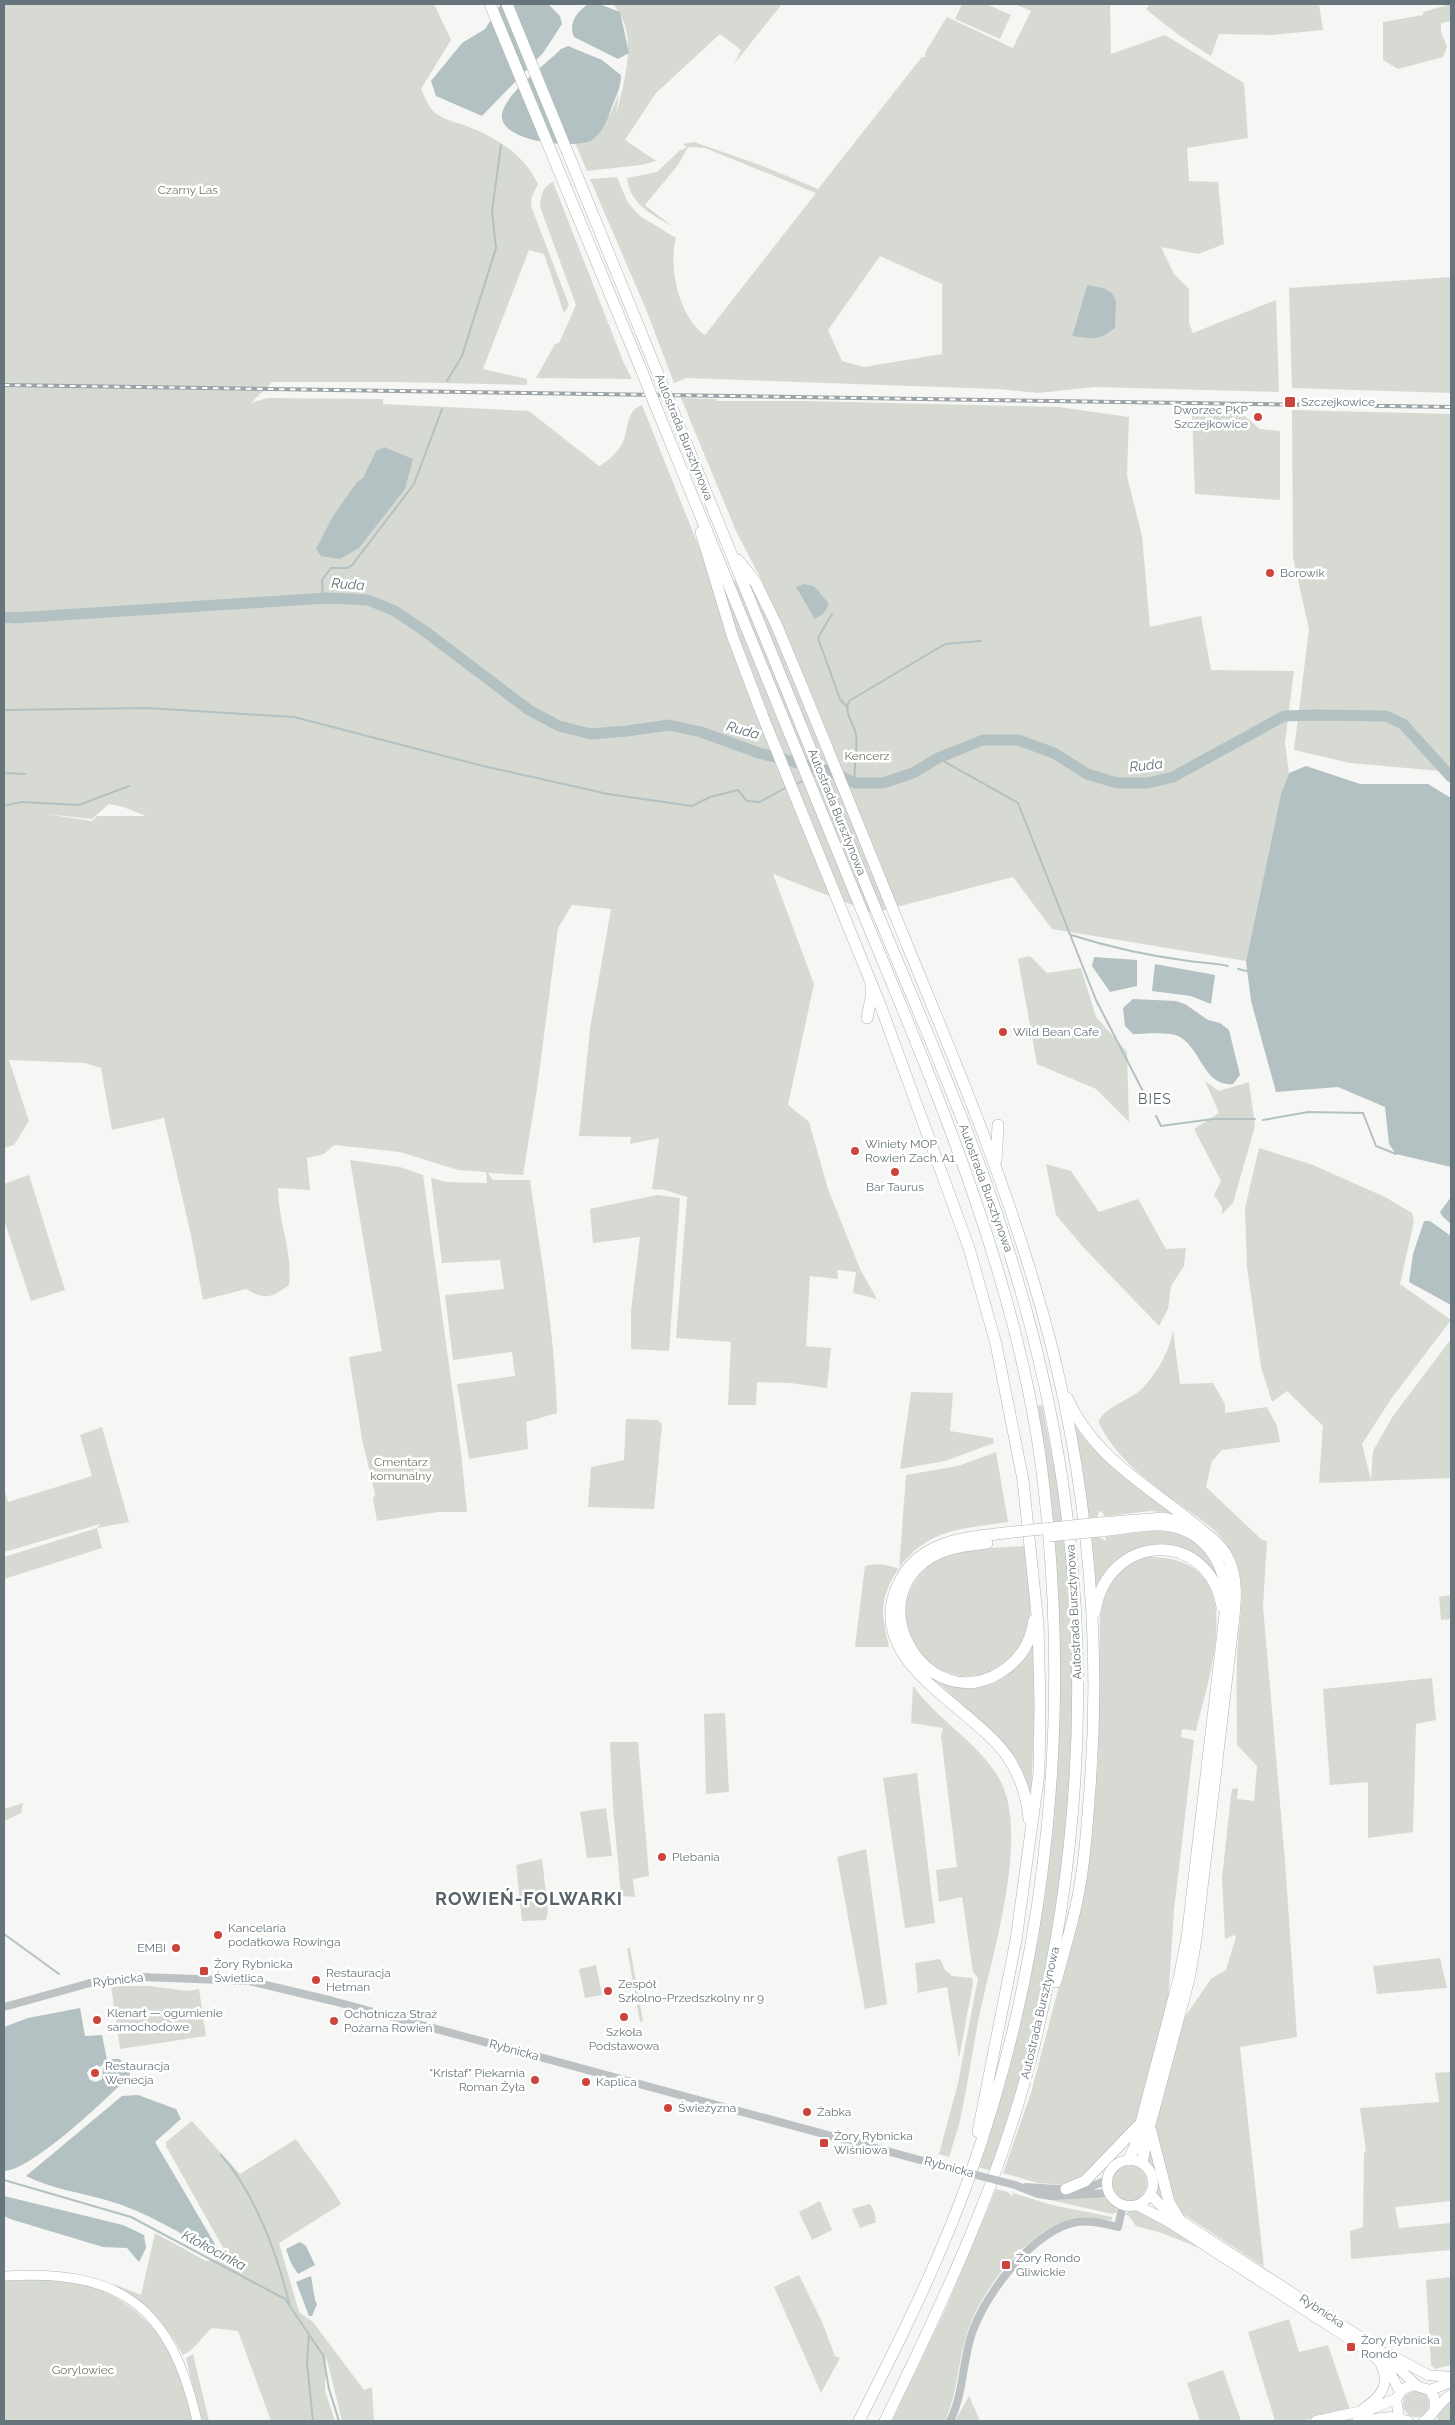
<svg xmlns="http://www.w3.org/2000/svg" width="1455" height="2425" font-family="Raleway,sans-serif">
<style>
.green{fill:#d7dad3;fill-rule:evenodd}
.water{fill:#b3c1c2}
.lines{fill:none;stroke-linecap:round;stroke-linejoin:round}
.stream{stroke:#b3c1c2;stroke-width:2}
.river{stroke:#b3c1c2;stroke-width:11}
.secondary-casing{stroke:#aeb5b8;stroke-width:10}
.primary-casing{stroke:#b0b5b7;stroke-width:11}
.motorway-casing{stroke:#b0b4b6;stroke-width:12}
.tertiary{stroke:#bcc1c3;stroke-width:8}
.secondary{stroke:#fff;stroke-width:9}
.primary{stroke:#fff;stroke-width:10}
.motorway{stroke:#fff;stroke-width:11}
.rail-casing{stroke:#9ca4a7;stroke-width:4}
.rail{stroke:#fff;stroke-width:2;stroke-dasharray:5.5;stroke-linecap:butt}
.motorway-bridge-casing{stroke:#b0b4b6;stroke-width:12;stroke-linecap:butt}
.tertiary-bridge{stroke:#bcc1c3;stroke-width:8}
.motorway-bridge{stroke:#fff;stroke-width:11}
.poi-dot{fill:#cd443d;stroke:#fff;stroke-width:2}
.labels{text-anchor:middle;stroke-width:5;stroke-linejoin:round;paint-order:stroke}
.park-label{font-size:12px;fill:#6e7967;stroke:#fff}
.poi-label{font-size:12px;fill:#65757b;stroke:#fff;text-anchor:start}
.street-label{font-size:12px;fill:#65757b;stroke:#fff}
.water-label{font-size:14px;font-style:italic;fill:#607476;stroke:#fff}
.neighbourhood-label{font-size:14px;letter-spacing:1px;fill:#566267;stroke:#fff}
.district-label{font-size:18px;font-weight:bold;letter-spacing:1px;fill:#566267;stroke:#fff}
</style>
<rect width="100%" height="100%" fill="#f6f6f4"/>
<!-- green -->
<path class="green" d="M4,4H434L451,40L421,89C424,96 428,104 432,110C439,118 454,122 464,125C495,137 523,153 538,184L532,196L531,206L569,305L564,313L544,254L529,250L483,369L527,379V385L396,382H272L251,403L267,398L383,399V404L529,411L599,466C607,462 617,453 622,444C630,429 624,412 642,405L711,577L764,585L736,531L681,398L716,399L717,401H805L1059,407L1129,417L1127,476L1142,536L1150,627L1201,616L1211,670L1294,671L1285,743L1289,773L1281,794L1246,961L1052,929L1013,877L873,913L773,874L814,984L788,1105L809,1122L828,1189L860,1269L877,1299L853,1293L856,1272L837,1270L838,1279L810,1276L806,1346L831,1348L827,1388L790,1383L757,1382L756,1405H728L731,1342L676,1338L687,1197L665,1190L652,1189L659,1138L630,1144L631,1137L579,1136L590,1029L611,909L572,905L558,928L537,1089L523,1175L488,1173L493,1180H530C541,1257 555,1335 557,1413L526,1422L528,1449L469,1459L457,1384L515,1376L512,1352L453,1360L445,1295L504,1289L500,1260L442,1263L431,1178L446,1182L487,1183L486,1172L458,1170L400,1152L334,1145L324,1154L307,1158L310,1190L278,1188C278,1221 293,1252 289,1285C272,1297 266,1301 246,1289L203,1300L191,1235L164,1118L112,1130L101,1068L85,1063L9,1060L29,1121L14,1145L4,1148ZM109,804L123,807L146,816H97L92,821L45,814L92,819Z
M613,4H782L734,64L741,50L720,34L656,93L625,140L656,161L641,165L587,171L575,143L610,115L619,93L616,116C624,80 640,35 613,4Z
M962,4H986L1011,15L1000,39L955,19Z
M1015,4H1110L1111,54L1165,35L1244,83L1248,138L1187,148L1189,181L1218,182L1224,244L1198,254L1161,247L1174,274L1189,289V323L1193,333L1276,300L1279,392L1095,387L1038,393L997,389L686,378L674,383L647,312L590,179L617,177L628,203L640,216L676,238C668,266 679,318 705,335L816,193L705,148L688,147L678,165L645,205L673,227C652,214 630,205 627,178L657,172L679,151L687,147L683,144L694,142L760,165L818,189L922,57H925L926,51L947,17L1013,48L1031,11ZM880,256L942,284V354L864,367L842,361L828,330ZM1087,285L1115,329C1101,339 1089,340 1072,335Z
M1150,4H1319L1323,30L1272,35L1219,34L1211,56C1188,42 1167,27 1146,9Z
M1451,4V21L1441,23V32L1447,47L1443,57L1398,69L1383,60V22L1423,15V12Z
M553,182L623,361L632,379L536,378L555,344L559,343L576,305L540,207C541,195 542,187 553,182Z
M1451,277V393L1292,388L1289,288Z
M1292,410L1451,414V772L1350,763L1294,750L1309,629L1293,558Z
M1241,413L1260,429L1280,431V500L1195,494L1192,415Z
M1030,956L1047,973L1081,968L1096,1017L1127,1052L1129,1122L1096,1089L1037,1064L1018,959Z
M1205,1081L1219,1091L1249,1082L1255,1126L1233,1203L1222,1214V1207L1214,1195L1221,1181L1194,1129L1219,1113Z
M1259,1148L1313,1165L1385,1197L1412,1213L1414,1221L1400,1284L1451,1320L1391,1399L1362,1444L1371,1480L1373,1451L1393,1416L1451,1339V1478L1319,1483L1323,1426L1287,1391L1272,1402L1261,1367L1247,1267L1245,1208Z
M350,1160L400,1167L423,1175L461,1453L467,1512H438L377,1521L373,1499L375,1494L362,1439L349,1357L382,1351Z
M1046,1164L1071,1171L1099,1212L1138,1199L1166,1249L1186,1248L1184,1266L1171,1286L1168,1309L1159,1326L1084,1248L1056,1215Z
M29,1175L65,1290L31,1301L4,1220V1184Z
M657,1195L680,1198L669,1351L631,1349V1311L640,1237L593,1243L590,1209Z
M1173,1330L1180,1384L1213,1383L1225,1404V1413L1267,1407L1277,1426L1280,1442L1222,1450L1212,1461L1206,1487L1262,1540L1267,1541L1263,1606L1285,1861L1297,2037L1240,2047L1264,2267L1175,2209L1154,2129L1184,2018L1211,1979L1226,1970L1236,1937L1234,1935L1225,1939L1222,1878L1231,1795L1232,1789L1238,1788L1237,1799L1254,1801L1257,1766L1237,1745C1237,1717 1236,1689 1237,1661C1238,1608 1256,1570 1213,1529C1173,1497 1121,1470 1099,1423C1099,1411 1127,1400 1137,1393C1155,1378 1169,1353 1173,1330Z
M911,1392L953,1393L950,1431L993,1438L994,1443L945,1461L900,1469Z
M1042,1405C1056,1473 1070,1544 1072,1613C1077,1739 1068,1867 1042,1990C1029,2051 1011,2112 992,2171L978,2167C995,2107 1014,2048 1028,1987C1055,1867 1061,1744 1057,1622C1055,1549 1050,1477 1035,1406Z
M626,1419L657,1420L662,1424L654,1509L588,1507L591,1467L624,1460Z
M1073,1423C1099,1463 1139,1487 1177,1514L1151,1511L1108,1516H1104L1102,1511L1099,1512L1097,1517L1087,1518Z
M102,1427L129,1522L97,1528L102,1548L4,1579V1557L97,1528L100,1524L4,1552V1489L8,1502L92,1476L80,1435Z
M996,1452L1008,1522C985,1526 957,1527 936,1537C911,1548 890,1574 884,1601C881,1616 886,1632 889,1647H855L865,1566C879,1563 886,1564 899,1569L906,1475L958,1466Z
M1153,1531C1194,1531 1205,1547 1220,1581C1213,1573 1206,1562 1197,1556C1157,1527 1113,1554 1094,1592L1089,1537H1099L1106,1541L1105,1536Z
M1026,1546C1028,1574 1035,1605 1027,1633C1024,1643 1018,1650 1010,1658C964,1706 884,1651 910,1591C916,1576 928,1563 944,1557C969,1547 999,1548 1026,1546Z
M1151,1557C1252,1558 1210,1671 1196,1731L1182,1729L1181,1737L1194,1740L1174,1910L1168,2004L1137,2122L1083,2177L1066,2185L1038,2183L1003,2173L1031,2093L1086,1883L1098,1761L1100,1617L1103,1599L1116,1574L1140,1558Z
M1451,1595V1619L1441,1620L1439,1597Z
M1034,1644L1035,1702L1031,1799L1028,1789L966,1708L933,1678C978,1699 1008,1681 1034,1644Z
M1432,1678L1436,1720L1416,1724L1413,1832L1368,1838V1782L1330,1785L1323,1689Z
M913,1686C937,1719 981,1745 1000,1780C1030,1836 992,1955 979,2017C972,2053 967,2089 959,2125L949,2157L939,2154L958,2083L978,1978L973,1972L962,1897L939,1902L936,1870L957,1867L941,1736L943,1728L911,1723Z
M725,1713L729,1792L706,1794L704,1714Z
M610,1742H638L649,1876L633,1879L635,1897L621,1896L613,1807Z
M917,1773L935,1923L905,1928L883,1778Z
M23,1803L21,1813L4,1821V1809Z
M606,1808L612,1856L587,1858L580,1812Z
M866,1849L887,2004L865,2009L837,1857Z
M542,1859L548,1911L546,1920L522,1921L516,1865Z
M627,1948H630L643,2021L640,2022Z
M1440,1958L1447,1988L1377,1994L1373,1966Z
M940,1959L945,1970L952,1976L972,1978L973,1983L959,2058L947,1987L918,1993L915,1963Z
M596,1965L602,1995L585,1998L579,1969Z
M111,1986H149L187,1991L199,1989L206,2036L120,2049Z
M1451,2072V2201L1395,2207L1399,2228L1451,2223V2250L1351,2259L1350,2231L1363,2227L1364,2153L1366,2151L1360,2108L1439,2102L1435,2073Z
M192,2121L240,2174L296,2139C311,2161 328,2181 341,2204L279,2243L299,2312L313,2322L364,2390L372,2387L374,2421H342L326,2356L325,2391L335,2421H271L238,2331L212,2328C201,2337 196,2349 183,2355C162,2318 148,2304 111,2283L141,2295L155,2233L206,2261L224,2259L226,2253L166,2146V2142Z
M1148,2141L1168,2208L1154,2195L1155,2176L1147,2163Z
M1111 2183a18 18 0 1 1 36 0a18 18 0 1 1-36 0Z
M996,2189L1008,2192L1012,2197L1013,2193L1052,2205L1112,2217V2220C1100,2222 1085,2214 1068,2220C1024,2234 978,2293 966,2337C957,2366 958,2392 945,2421H892L947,2306Z
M1096,2195C1105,2196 1116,2203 1118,2212L1112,2214L1046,2199L1080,2198Z
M820,2201L832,2230L812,2240L799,2212Z
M870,2204L874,2211L876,2222L860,2228L852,2209Z
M1137,2208L1202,2249L1162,2233L1136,2226L1128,2215H1125L1128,2211Z
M799,2275L822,2322L835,2356L840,2358L821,2393L774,2287Z
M1451,2277V2365L1435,2369L1431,2365L1426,2280Z
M28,2280C41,2280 56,2279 70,2281C122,2291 160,2324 180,2373C186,2388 189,2406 192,2421H4V2281Z
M1289,2319L1299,2352L1328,2345L1350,2410L1300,2421H1275L1248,2332Z
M193,2354L209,2421H201L186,2358Z
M1223,2370L1241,2421H1200L1187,2383Z
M1403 2404a13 13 0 1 1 26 0a13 13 0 1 1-26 0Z
M969,2396L980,2421H955Z
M1451,2399V2421H1438L1437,2416Z"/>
<!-- water -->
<path class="water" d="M501,4H548L560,16L562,24L543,53L482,116L436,96L431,81L462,43L485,29Z
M588,4H599L620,12L629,53L618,59L574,37C568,23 577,12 588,4Z
M568,46L602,60L621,75C621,87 617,94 613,104C608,118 604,131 592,140C576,150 491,142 503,110C512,88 544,66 561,49Z
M1087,285L1103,288L1112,293L1116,301L1115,328C1100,341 1091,339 1072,336Z
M384,447L413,459L405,489L359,548L340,559L321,556L316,549L333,516L357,482L363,478L376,451Z
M804,584L814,586L829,604L824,613L815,619L796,587Z
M1306,766L1360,784H1428L1451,798V1167L1396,1154L1389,1144L1385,1107L1338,1087L1276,1092L1251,1001L1246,961L1281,794L1289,773Z
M1094,957L1137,960V986L1110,992L1092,966Z
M1155,964L1215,975L1211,1004L1191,996L1152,991Z
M1133,999L1176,1001L1185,1004L1208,1020L1220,1023L1229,1030L1240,1075L1233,1084C1204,1087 1201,1049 1180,1037C1171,1031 1144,1034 1133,1034L1125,1026L1123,1008Z
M1451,1197V1224L1442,1216L1440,1212Z
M1424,1221H1430L1451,1236V1305L1409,1282L1413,1254Z
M80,2008L85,2036L102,2035L107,2060L100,2067L97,2065L89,2069L87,2073L90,2080L96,2082L102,2079L103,2068L112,2059H119L128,2066L130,2075C109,2097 33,2169 5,2171L4,2027L28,2018Z
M138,2095L176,2109L181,2119L155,2142L219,2251L215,2253C180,2233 145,2211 106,2200C78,2192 52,2189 26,2176L122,2096Z
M4,2196L123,2225L144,2235L146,2248L139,2262L127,2248L103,2247L10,2219L4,2216Z
M300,2242L306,2246L315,2265L298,2274L291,2263L286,2249Z
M311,2276L315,2300L317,2304L312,2316H309L296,2282Z"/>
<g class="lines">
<!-- stream -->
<path class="stream" d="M447,381L462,356L496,248L492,211L501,145
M323,598L322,580L331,568H348L353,564L414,484L442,409
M832,614L818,638L840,699L847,707
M4,710L147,708L294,717L483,766L608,794L692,806L710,797L738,790L747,801L760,802L787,787
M938,758L1018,803L1096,1000L1148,1101
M4,773L25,774
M855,783C853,767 858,751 856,735C855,724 843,714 849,701L945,644L981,641
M794,785L803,781
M4,806L21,802L79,805L129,786
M1071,935C1109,947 1150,956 1189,961C1202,963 1215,963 1228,966
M1238,969L1247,971
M1156,1116L1161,1126L1213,1119H1255
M1263,1120L1308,1112L1363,1113L1376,1146L1396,1154
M4,1934L59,1974
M221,2155C254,2191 278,2256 289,2303
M4,2180L131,2217L285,2299L323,2355L329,2389L339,2421
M309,2334L307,2363L313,2421"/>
<!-- river -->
<path class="river" d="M4,617L15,618L327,598L368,600L395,611L426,632L529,710L559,726L591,734L627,731L669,725L701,732L759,753L829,771L855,783H883L913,773L938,758L983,740H1018L1054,753L1087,774L1117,783H1148L1173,777L1284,716L1315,715L1386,716L1403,724L1451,777"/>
<defs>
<path id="secondary" d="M4,2276C121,2269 171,2306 197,2421"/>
<path id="primary" d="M1107 2183a23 23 0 1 1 46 0a23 23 0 1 1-46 0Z
M1150,2194L1167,2212L1379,2349L1416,2385
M1137,2205L1169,2222L1368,2351L1389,2370L1400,2392
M1389,2354L1428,2375L1451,2377
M1430,2390L1451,2382
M1364,2408C1380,2398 1391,2383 1381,2365
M1399,2417L1396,2399L1403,2389L1413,2385L1430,2390L1434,2397L1435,2409
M1316,2421L1371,2409L1396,2399
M1357,2421L1391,2417L1408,2421
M1424,2421C1435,2414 1439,2401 1451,2395"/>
<path id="motorway" d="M490,4L643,374
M507,4L660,379
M654,402C723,570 791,738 860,906C933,1082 1015,1273 1041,1463C1072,1704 1051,1949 969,2178C939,2262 899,2342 859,2421
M671,406C738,571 805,735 872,900C923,1024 979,1148 1017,1278C1093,1533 1097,1787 1034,2046C1002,2177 944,2300 885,2421
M701,532L732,635L763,717L881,1007L969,1248L996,1344L1023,1480L1038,1624L1040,1704L1039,1773L1016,1940L978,2132
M738,560L756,583L776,624C821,731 864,839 908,947C953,1056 999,1166 1033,1280C1084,1446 1104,1627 1089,1800C1087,1829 1085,1857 1080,1885C1075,1918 1064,1950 1056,1982
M867,1018L871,998V987
M996,1161L998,1125
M1067,1398C1095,1460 1148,1485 1198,1527C1210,1537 1222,1545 1229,1560C1237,1578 1236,1597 1234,1616L1196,1939L1189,1979L1147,2136L1142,2163
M1100,1523L1164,1518L1194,1525
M1100,1531C1120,1529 1142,1524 1162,1525C1203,1528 1224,1560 1227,1598L1187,1938L1179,1978L1135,2146L1129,2160
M1013,1532C967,1538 918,1538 897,1587C864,1663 971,1705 1007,1756C1020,1775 1027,1797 1029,1819
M987,1543C969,1545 951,1547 935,1555C855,1598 927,1719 1001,1672C1020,1660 1031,1643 1034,1620
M1095,1612C1107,1532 1209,1528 1222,1607
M1151,2131L1169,2202L1179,2219
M1066,2189L1085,2181L1138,2126"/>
</defs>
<!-- secondary casing -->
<use href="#secondary" class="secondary-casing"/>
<!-- primary casing -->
<use href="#primary" class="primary-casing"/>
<!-- motorway casing -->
<use href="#motorway" class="motorway-casing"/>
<!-- tertiary -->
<path class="tertiary" d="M4,2007L90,1983L142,1977L249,1981L333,2001L942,2166
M1015,2185L1038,2194L1052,2196L1108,2193
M1026,2187C1053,2188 1082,2194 1106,2180
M950,2421C964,2393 962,2362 972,2333C986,2293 1033,2230 1077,2222C1091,2220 1105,2224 1118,2227L1123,2205"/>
<!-- secondary -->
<use href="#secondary" class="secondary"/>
<!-- primary -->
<use href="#primary" class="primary"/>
<!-- motorway -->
<use href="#motorway" class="motorway"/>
<defs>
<path id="rail" d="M4,385L1451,407"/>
</defs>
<!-- rail casing -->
<use href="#rail" class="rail-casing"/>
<!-- rail -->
<use href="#rail" class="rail"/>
<defs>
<path id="motorway-bridge" d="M643,374L654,402
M660,379L671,406
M1013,1532L1100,1523
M1049,1536L1100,1531"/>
</defs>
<!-- motorway-bridge casing -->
<use href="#motorway-bridge" class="motorway-bridge-casing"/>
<!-- tertiary-bridge -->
<path class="tertiary-bridge" d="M942,2166L1015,2185"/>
<!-- motorway-bridge -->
<use href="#motorway-bridge" class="motorway-bridge"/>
</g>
<!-- markers -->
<g class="poi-dot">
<rect x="1284" y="396" width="12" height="12" rx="2.5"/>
<circle cx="1258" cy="417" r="5"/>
<circle cx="1270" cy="573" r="5"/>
<circle cx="1003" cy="1032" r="5"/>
<circle cx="855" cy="1151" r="5"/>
<circle cx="895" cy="1172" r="5"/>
<circle cx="662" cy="1857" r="5"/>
<circle cx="218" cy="1935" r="5"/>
<circle cx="176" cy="1948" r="5"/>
<rect x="199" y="1966" width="10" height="10" rx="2.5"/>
<circle cx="316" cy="1980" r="5"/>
<circle cx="608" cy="1991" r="5"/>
<circle cx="624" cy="2017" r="5"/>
<circle cx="97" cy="2020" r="5"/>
<circle cx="334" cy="2021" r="5"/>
<circle cx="95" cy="2073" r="5"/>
<circle cx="535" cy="2080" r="5"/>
<circle cx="586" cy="2082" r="5"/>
<circle cx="668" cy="2108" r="5"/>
<circle cx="807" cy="2112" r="5"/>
<rect x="819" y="2138" width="10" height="10" rx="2.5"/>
<rect x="1001" y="2260" width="10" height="10" rx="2.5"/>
<rect x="1346" y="2342" width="10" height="10" rx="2.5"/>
</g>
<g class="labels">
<!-- park labels -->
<g class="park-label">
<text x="188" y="194">Czarny Las</text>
<text x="867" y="760">Kencerz</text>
<text x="401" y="1466">Cmentarz<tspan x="401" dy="14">komunalny</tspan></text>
<text x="83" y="2374">Gorylowiec</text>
</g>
<!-- poi labels -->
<g class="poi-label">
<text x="1301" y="406">Szczejkowice</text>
<text x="1248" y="414" text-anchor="end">Dworzec PKP<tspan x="1248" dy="14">Szczejkowice</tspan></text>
<text x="1280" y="577">Borowik</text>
<text x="1013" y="1036">Wild Bean Cafe</text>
<text x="865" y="1148">Winiety MOP<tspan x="865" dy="14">Rowień Zach. A1</tspan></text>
<text x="895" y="1191" text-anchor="middle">Bar Taurus</text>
<text x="672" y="1861">Plebania</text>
<text x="228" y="1932">Kancelaria<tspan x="228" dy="14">podatkowa Rowinga</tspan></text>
<text x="166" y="1952" text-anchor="end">EMBI</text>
<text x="214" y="1968">Żory Rybnicka<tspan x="214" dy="14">Świetlica</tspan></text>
<text x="326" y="1977">Restauracja<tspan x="326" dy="14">Hetman</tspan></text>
<text x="618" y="1988">Zespół<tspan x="618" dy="14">Szkolno-Przedszkolny nr 9</tspan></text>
<text x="107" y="2017">Klenart — ogumienie<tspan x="107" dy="14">samochodowe</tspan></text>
<text x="344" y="2018">Ochotnicza Straż<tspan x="344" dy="14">Pożarna Rowień</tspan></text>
<text x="624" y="2036" text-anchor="middle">Szkoła<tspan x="624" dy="14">Podstawowa</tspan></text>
<text x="105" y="2070">Restauracja<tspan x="105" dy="14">Wenecja</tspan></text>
<text x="525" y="2077" text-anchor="end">"Kristaf" Piekarnia<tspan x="525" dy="14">Roman Żyła</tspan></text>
<text x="596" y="2086">Kaplica</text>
<text x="678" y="2112">Świeżyzna</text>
<text x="817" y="2116">Żabka</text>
<text x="834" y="2140">Żory Rybnicka<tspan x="834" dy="14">Wiśniowa</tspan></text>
<text x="1016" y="2262">Żory Rondo<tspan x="1016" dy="14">Gliwickie</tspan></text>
<text x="1361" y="2344">Żory Rybnicka<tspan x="1361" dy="14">Rondo</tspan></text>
</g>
<!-- street labels -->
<g class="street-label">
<text transform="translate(684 437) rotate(68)" y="4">Autostrada Bursztynowa</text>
<text transform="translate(837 812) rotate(68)" y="4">Autostrada Bursztynowa</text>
<text transform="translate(986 1188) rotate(70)" y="4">Autostrada Bursztynowa</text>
<text transform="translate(1074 1612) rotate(-93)" y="4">Autostrada Bursztynowa</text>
<text transform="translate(118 1980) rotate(-6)" y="4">Rybnicka</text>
<text transform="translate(1040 2013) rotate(-77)" y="4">Autostrada Bursztynowa</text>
<text transform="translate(514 2050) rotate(15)" y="4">Rybnicka</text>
<text transform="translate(949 2167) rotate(15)" y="4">Rybnicka</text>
<text transform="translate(1322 2311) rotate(33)" y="4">Rybnicka</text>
</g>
<!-- water labels -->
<g class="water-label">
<text transform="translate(348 584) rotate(4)" y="5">Ruda</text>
<text transform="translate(743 730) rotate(16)" y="5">Ruda</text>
<text transform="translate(1146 765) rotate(-7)" y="5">Ruda</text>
<text transform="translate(214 2250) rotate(28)" y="5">Kłokocinka</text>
</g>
<!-- neighbourhood labels -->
<g class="neighbourhood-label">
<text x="1155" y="1104">BIES</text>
</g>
<!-- district labels -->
<g class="district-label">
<text x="529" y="1905">ROWIEŃ-FOLWARKI</text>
</g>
</g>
<!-- border -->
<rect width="1455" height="2425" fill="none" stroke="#65757b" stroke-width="10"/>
</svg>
